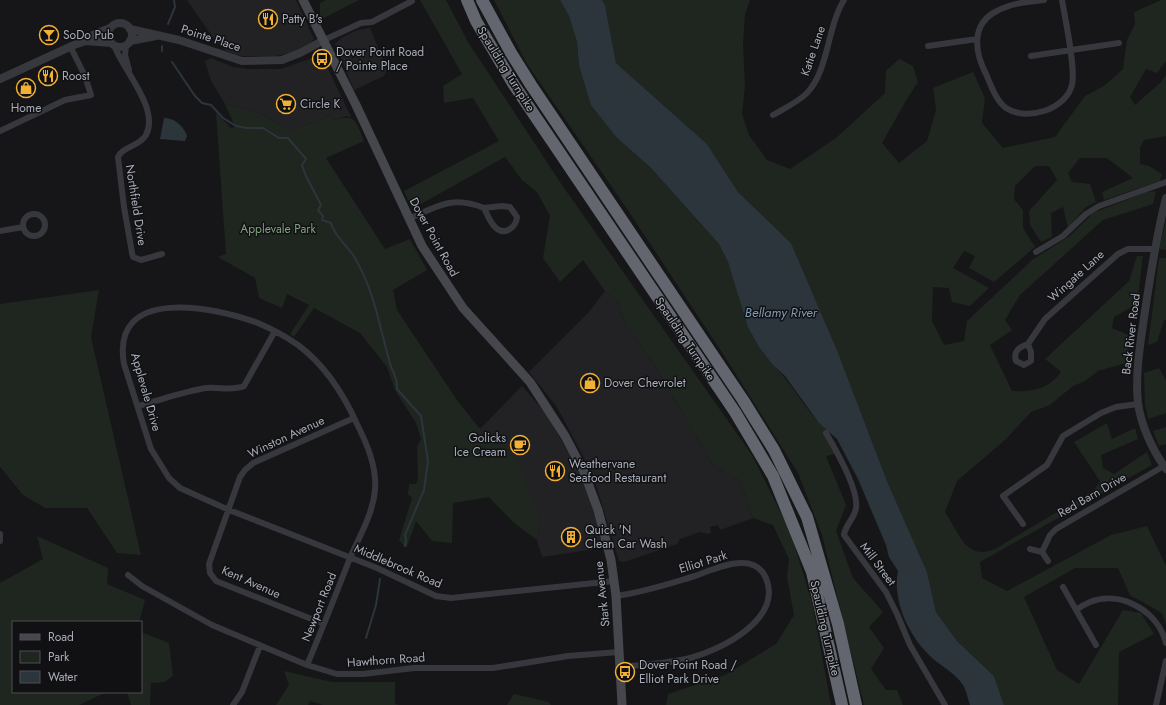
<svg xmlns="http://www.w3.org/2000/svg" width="1166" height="705" font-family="Jost,sans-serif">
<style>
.built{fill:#222225}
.green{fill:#1e261f}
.water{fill:#2c353c}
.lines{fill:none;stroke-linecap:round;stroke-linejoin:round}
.stream{stroke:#2c353c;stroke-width:2}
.minor{stroke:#37383d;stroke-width:6}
.tertiary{stroke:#37383d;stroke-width:8}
.secondary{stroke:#45474d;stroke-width:9}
.motorway{stroke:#63666e;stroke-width:12}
.labels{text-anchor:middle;stroke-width:3;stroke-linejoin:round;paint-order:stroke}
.poi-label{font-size:12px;fill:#a8adb8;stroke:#111113;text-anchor:start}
.street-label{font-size:12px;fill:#a8adb8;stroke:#111113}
.park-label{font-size:12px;fill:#7fa381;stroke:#111113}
.water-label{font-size:13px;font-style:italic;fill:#7f9bb3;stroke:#111113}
</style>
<rect width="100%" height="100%" fill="#161618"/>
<!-- built -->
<path class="built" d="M187,0H296L314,39L309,44L291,53L276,56H241L226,51L216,42Z
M370,28L387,69L384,76L354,90L335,44L341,38L357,30Z
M318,56L324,60L351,117L346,116L334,120L332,115L290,131L260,113L225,104L211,81L205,61L211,58L233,67L247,69H281Z
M605,291L619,304L625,324L654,364L713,465L740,481L753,518L720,530L718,525L710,527L711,533L707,534L700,532L680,539L677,544L624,562L619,561L593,475L557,407L529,372L588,313Z
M522,386L544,411L574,461L592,503L603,548L542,557L537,540L540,519L480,429Z"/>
<!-- green -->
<path class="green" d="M326,0H359L320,20V3Z
M420,0H446L468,42L562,185L752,455L790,531L812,602L831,705H666L668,694L725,675L776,644L794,615L787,577L789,559L773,525L753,518L740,481L713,465L654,364L625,324L619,304L605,291L583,260L560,282L543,258L550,216L537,192L522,180L505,157L412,209L404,191L499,141L473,98L444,103L443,86L462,74Z
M494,0H560L569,16L577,42L579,65L617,138L650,167L719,244L728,262L773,365C794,385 806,413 828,430L824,431L835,454L826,456L846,505L836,531L853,578L883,612L869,627L884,648L871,669L886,690H897L903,705H864L822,535L798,473L727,360L627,209L527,64Z
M602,0H750L745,14L743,44L745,86L742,114L749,135L767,160L790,169L836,138L885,93L886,71L899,59L913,66L918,82L907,99L882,143L899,163L927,141L936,110L933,88L973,72L985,98L982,123L1003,148L1055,137L1085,96L1104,86L1123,69L1127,40L1135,24L1134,12L1161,0H1166V61L1157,73L1146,69L1130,97L1135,105L1160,83L1166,75V136L1144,140L1140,148V164L1149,166L1162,174L1160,181L1104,200L1102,192L1133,178L1107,158H1080L1068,173L1072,182L1090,184L1096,202L1086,207L1068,228L1063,207L1051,213L1052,237L1041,242L1030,225L1029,211L1057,180L1049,166H1035L1015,186L1014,199L1023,210V228L1035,247L994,282L969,268L975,256L964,251L953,268L989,288L970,306L952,302L949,288L933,287L932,321L944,345L964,341L967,321L1032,260L1070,236L1093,213L1147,192L1156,191L1153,204L1103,220L1020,295L1005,320L1012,330L990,345L1012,391C1033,392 1048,389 1061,372L1045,359L1129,281L1137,256H1143L1137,304L1114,317L1112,328L1131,336L1126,363L1098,371L1085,381L1073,386L1050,405L1031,412L1006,439L957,481L945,512C959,533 966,561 995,549L1094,490L1100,481L1074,442L1107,423L1112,439L1135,428L1138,439L1101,455L1103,468L1114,474L1147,452L1152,465L980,562L982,578L1007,591L1111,535L1147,526L1166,566V624L1162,613L1130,595L1118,568H1075L1024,597L1057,670L1079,684L1123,610L1141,613L1154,634L1119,652L1118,705H1004L994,676L957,641L936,612L927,572L887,481L837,350L791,243L738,192L707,144L616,63L605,5Z
M225,104L260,113L290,131L332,115L334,120C357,113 356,122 364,141L326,158L385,249L410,239L427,270L393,290L397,310L457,400L480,429L506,447L517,461L540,519L537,540L513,522L489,497L453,503L452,543L432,541L416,521L407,547L404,546L399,540L412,498L408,494L409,484H416L418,479L417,447L421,439L416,423L395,390L387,367L360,333L314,308L294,337L290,334L309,305L287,294L282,308L259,298L255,278L218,257L226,254L216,113L231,128L235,127Z
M1166,220V250L1159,249Z
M1159,258H1166V320H1164L1157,342L1148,345Z
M99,290L91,337L141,555L117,553L87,508H45L23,495L0,467V304Z
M1159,368L1166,380V413L1148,419L1145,405L1144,373Z
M1166,427V444L1159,446L1153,431Z
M37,536L108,568L107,584L145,600L139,622H13V692H107L79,705H0V583L43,559Z
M141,632L169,643L173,676L165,682L151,683L150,705H131L127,692H141Z
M284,671L332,682H395V704L399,705H323L310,701L308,705H276L289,685Z
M514,694L549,702L551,705H507Z"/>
<!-- water -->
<path class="water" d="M560,0H602L605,5L616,63L707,144L738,192L791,243L837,350L887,481L927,572L936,612L957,641L994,676L1004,705H970C968,699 966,690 963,685C955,672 938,665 928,654C908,634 892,599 898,571L889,557L886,545L858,479L837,439L819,423L785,376L773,365L759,347L748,327L728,262L719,244L650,167L617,138L591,105L579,65L577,42L569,16Z
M164,118C174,118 183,125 187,136L185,141L160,139Z"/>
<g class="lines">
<!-- stream -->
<path class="stream" d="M168,24L175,7L174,0
M162,51V46
M172,62L195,96L202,103L211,105L223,118L236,126L247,128H263L279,138H288L306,159L302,165L305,174L321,205L318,210L323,216L322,220L331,223C334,236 348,246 355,258C375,293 379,325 390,363C393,375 398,376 397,389L421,416L428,461L424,490L405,535L406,540L405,546
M366,638L376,605L380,579"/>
<!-- minor -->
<path class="minor" d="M1044,0C1028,2 1011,3 997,11C970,24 975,53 986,74C991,85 996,101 1006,108C1027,122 1066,109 1072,85C1076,69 1065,18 1062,0
M324,40L361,23L372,22L412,1
M114,45C122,69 160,108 146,135C139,147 123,146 118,157L124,207L132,253L133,257L141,260L162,254
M126,45L125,55L129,70
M928,46L977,39
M1031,56L1119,43
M773,115C785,108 798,102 807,93C829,70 827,27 844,0
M0,131L65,100L91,95L85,76L70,46
M23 225a11 11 0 1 1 22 0a11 11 0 1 1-22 0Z
M409,219C437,206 453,195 484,208C487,214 490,223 496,228C505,236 516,227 517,217L510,207L502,206L484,208
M0,231L23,227
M1036,252L1063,236L1086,214L1099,206L1166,182
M1028,344L1045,319L1118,254L1128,249H1154
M1028,344L1031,352V361L1024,365L1016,361C1013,351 1019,347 1028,344Z
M138,406C161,400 184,391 207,388C219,387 234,391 244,386L275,331
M826,433C836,450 859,490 856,508C855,518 845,525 844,535L886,592L897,614L910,645L945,705
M1023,524L1003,496L1047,465L1063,436L1101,413L1116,407L1138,404
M0,534V541
M1030,549L1042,552
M1048,561L1042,552L1050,535L1056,529L1164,466
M128,575L142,586L212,625L307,665L337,674H363L414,668H493L568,656L619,652
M1063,587L1096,645
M616,596C644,592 668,584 695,576C709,571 726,563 742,563C754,563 763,569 767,581C780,620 721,650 690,658C667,664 643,664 620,667
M1076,610C1080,607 1085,604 1090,602C1121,590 1158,611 1166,643
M324,624L216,581L210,573L209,564L240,477L245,470L253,463L354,418
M307,665C322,630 336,594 350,558C359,537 373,514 375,490C377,467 367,444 357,424C343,393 325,365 298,345C285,336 272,329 258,323C215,307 110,285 124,364L151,449L169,478L180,488L229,510L377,568L436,596L451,598L614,581
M233,705L242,692L260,646
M1156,705L1166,661"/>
<!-- tertiary -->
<path class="tertiary" d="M108 35a12 12 0 1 1 24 0a12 12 0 1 1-24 0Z
M130,29L179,40L242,61L282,60L300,53L324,40
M86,41L93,35L110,28
M130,41L156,36
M0,79L74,45L86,41L111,43
M1166,198C1156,237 1150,277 1144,318C1140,345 1135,375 1138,403C1141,426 1153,451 1166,469"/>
<!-- secondary -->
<path class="secondary" d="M303,0L356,105L422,246L463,308L530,382L565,436L584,472L598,510L611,560L616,596L622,705"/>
<!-- motorway -->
<path class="motorway" d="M467,0L476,21L514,85L735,412L773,476L812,572L842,705
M482,0L511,53L531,85L743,400L774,450L807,517L838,624L856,705"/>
</g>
<!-- icons -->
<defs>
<symbol id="restaurant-ring" viewBox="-11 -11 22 22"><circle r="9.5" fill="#111113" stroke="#f2b134" stroke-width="1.5"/><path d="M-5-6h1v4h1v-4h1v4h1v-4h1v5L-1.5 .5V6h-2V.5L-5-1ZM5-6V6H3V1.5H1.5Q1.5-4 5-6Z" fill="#f2b134"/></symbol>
<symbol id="bar-ring" viewBox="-11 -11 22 22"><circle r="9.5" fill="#111113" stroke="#f2b134" stroke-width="1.5"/><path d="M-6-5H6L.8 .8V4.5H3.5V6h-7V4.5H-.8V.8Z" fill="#f2b134"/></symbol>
<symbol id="bus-ring" viewBox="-11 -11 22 22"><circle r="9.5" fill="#111113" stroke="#f2b134" stroke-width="1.5"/><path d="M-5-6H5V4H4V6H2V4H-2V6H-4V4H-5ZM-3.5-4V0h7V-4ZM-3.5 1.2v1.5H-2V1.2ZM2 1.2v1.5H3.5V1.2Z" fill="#f2b134"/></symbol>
<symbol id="shop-ring" viewBox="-11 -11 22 22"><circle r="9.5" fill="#111113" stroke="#f2b134" stroke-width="1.5"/><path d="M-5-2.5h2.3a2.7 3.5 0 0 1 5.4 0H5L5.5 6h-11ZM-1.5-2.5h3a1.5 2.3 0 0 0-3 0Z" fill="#f2b134"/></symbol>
<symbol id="supermarket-ring" viewBox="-11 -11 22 22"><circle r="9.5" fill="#111113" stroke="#f2b134" stroke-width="1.5"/><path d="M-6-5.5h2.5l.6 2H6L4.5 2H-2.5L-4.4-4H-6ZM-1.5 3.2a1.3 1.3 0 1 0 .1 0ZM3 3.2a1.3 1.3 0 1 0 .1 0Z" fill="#f2b134"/></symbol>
<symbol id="cafe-ring" viewBox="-11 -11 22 22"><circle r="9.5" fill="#111113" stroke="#f2b134" stroke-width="1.5"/><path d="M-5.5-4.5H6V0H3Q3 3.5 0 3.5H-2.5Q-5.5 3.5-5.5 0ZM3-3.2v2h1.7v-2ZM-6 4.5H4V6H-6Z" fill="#f2b134"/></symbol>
<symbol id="building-ring" viewBox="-11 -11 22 22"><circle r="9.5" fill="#111113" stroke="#f2b134" stroke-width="1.5"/><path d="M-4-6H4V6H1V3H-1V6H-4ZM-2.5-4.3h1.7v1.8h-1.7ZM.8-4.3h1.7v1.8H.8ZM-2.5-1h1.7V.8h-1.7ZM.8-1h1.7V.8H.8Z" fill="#f2b134"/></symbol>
</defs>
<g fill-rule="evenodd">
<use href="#restaurant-ring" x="257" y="8" width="22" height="22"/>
<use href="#bar-ring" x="38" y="24" width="22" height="22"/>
<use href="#bus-ring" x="311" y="48" width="22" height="22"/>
<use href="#restaurant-ring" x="37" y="65" width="22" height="22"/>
<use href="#shop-ring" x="15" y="77" width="22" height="22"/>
<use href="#supermarket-ring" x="275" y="93" width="22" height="22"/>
<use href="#shop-ring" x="579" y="372" width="22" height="22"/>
<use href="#cafe-ring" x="509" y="434" width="22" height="22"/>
<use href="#restaurant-ring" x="544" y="460" width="22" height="22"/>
<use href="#building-ring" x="560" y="526" width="22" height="22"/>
<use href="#bus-ring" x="614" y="661" width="22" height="22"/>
</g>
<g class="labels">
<!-- poi labels -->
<g class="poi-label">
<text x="282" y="23">Patty B's</text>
<text x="63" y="39">SoDo Pub</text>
<text x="336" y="56">Dover Point Road<tspan x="336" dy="14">/ Pointe Place</tspan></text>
<text x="62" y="80">Roost</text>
<text x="300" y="108">Circle K</text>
<text x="26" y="112" text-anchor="middle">Home</text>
<text x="604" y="387">Dover Chevrolet</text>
<text x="506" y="442" text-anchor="end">Golicks<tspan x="506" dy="14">Ice Cream</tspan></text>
<text x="569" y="468">Weathervane<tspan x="569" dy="14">Seafood Restaurant</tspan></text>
<text x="585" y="534">Quick 'N<tspan x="585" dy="14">Clean Car Wash</tspan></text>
<text x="639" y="669">Dover Point Road /<tspan x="639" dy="14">Elliot Park Drive</tspan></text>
</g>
<!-- street labels -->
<g class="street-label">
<text transform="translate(211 38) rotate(18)" y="4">Pointe Place</text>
<text transform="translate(813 51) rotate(-71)" y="4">Katie Lane</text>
<text transform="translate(506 69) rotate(58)" y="4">Spaulding Turnpike</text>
<text transform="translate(136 205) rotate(81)" y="4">Northfield Drive</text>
<text transform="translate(434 237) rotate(61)" y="4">Dover Point Road</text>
<text transform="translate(1076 276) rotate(-42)" y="4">Wingate Lane</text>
<text transform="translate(1131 334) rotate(-83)" y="4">Back River Road</text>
<text transform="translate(685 339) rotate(56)" y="4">Spaulding Turnpike</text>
<text transform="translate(146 392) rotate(74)" y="4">Applevale Drive</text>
<text transform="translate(286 437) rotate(-25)" y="4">Winston Avenue</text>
<text transform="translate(1092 495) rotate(-30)" y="4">Red Barn Drive</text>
<text transform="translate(703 562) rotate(-17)" y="4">Elliot Park</text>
<text transform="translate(878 564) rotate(53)" y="4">Mill Street</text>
<text transform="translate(398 566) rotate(23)" y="4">Middlebrook Road</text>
<text transform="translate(251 582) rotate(24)" y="4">Kent Avenue</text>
<text transform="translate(602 594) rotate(-96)" y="4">Stark Avenue</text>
<text transform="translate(319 607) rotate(-68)" y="4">Newport Road</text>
<text transform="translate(825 628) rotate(77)" y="4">Spaulding Turnpike</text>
<text transform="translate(386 660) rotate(-4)" y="4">Hawthorn Road</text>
</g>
<!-- park labels -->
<g class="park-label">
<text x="278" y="233">Applevale Park</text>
</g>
<!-- water labels -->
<g class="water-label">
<text x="781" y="317">Bellamy River</text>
</g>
</g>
<!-- legend -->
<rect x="12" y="621" width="130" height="72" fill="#111113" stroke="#4d4f55"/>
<rect x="20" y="634" width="20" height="6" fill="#45474d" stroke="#4d4f55"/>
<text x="48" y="641" font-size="12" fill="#a8adb8">Road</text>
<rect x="20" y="651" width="20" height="12" fill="#1e261f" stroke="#4d4f55"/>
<text x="48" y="661" font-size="12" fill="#a8adb8">Park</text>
<rect x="20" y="671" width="20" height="12" fill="#2c353c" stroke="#4d4f55"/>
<text x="48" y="681" font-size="12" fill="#a8adb8">Water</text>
</svg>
